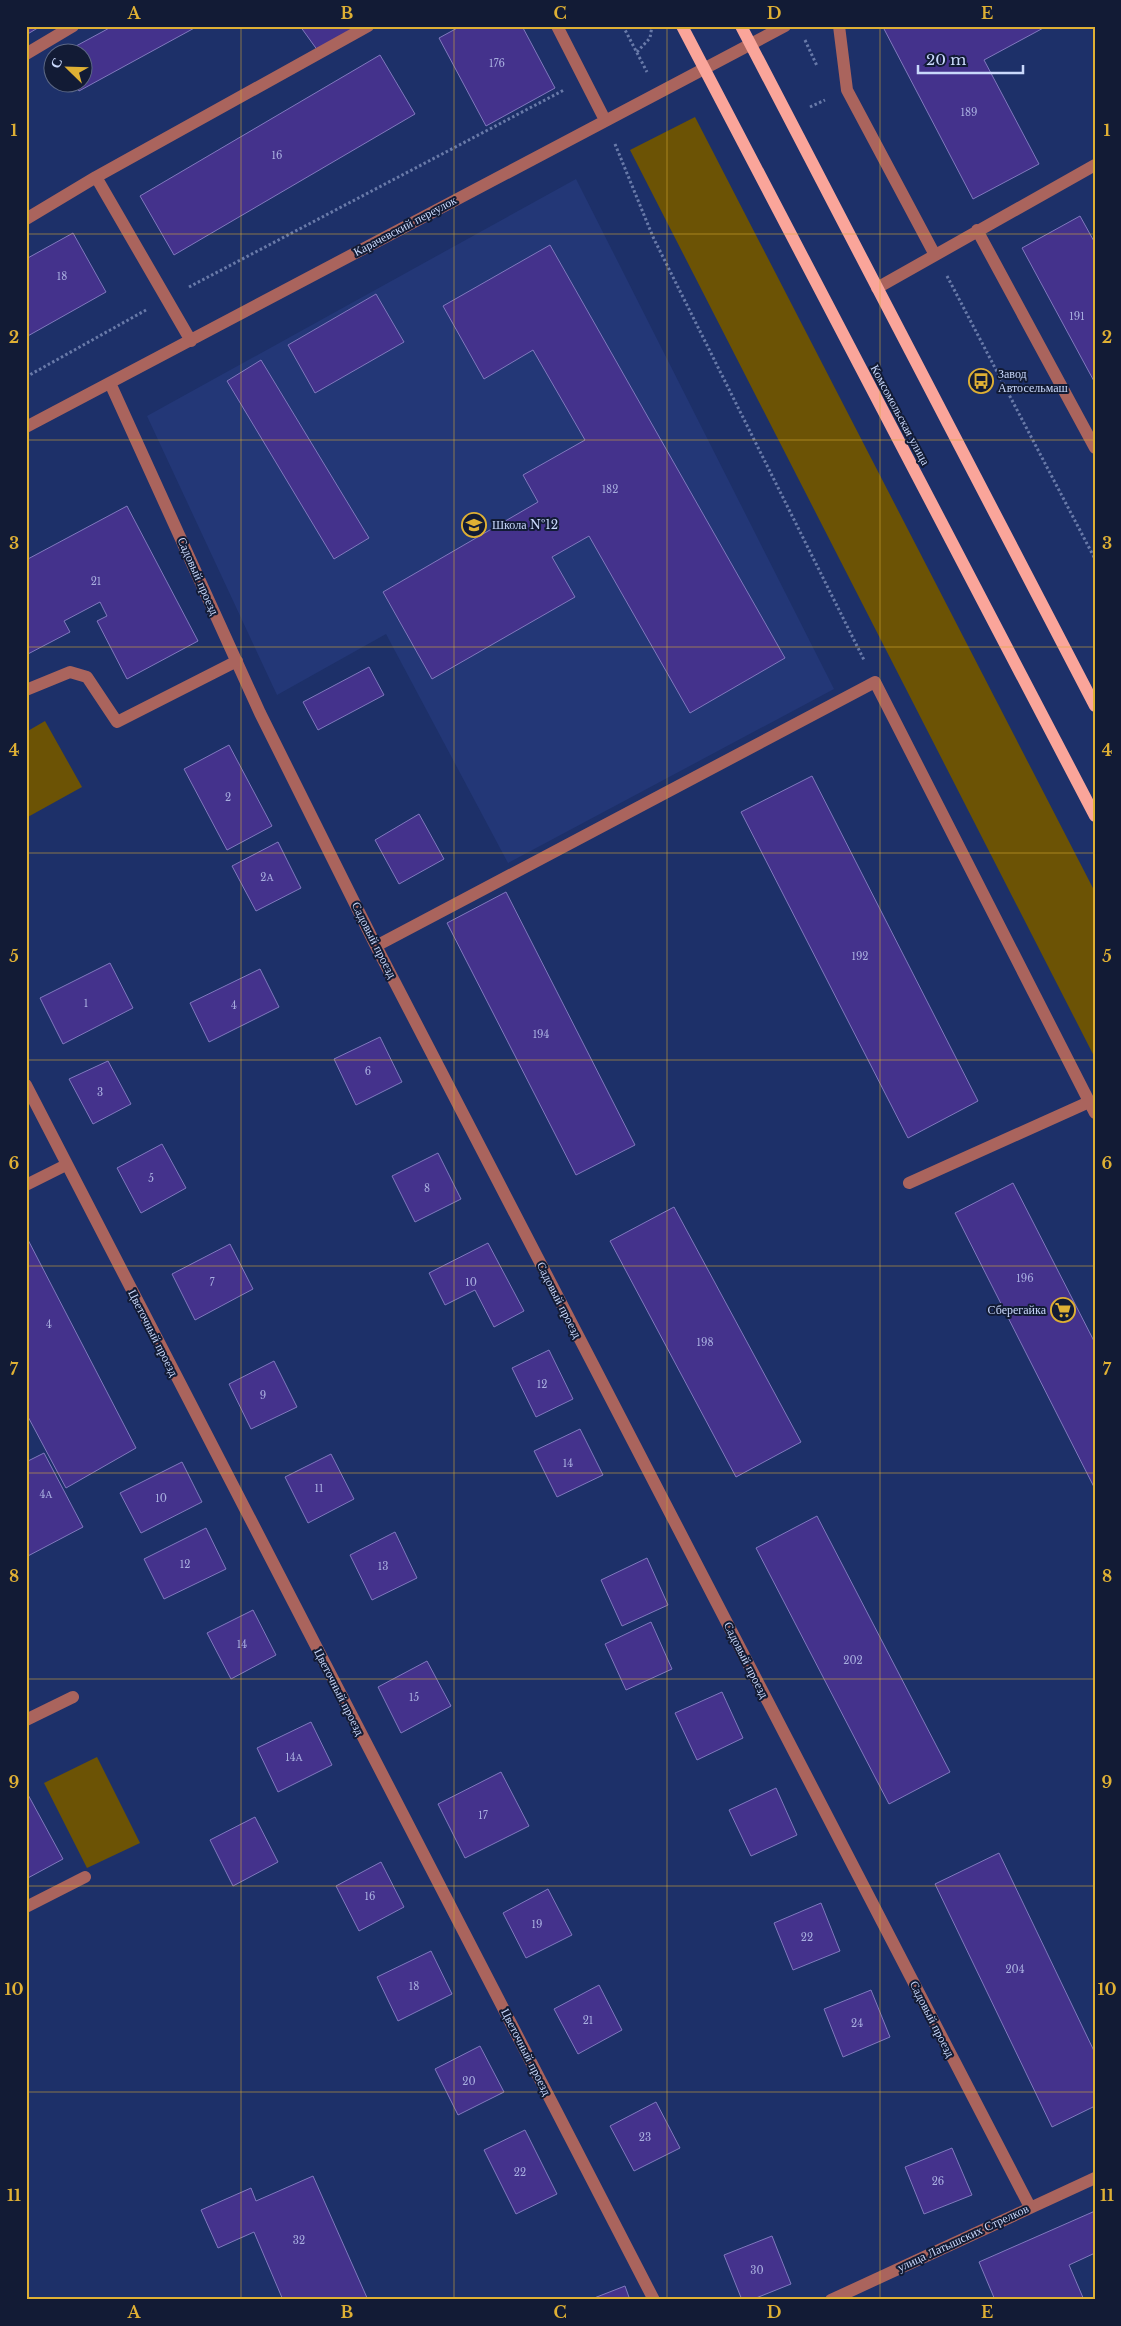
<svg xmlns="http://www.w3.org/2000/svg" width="1121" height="2326" font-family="'Libre Baskerville',serif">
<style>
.built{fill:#233777}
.green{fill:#6c5305}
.building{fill:#44328c;stroke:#8079be}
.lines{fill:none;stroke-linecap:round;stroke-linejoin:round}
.path{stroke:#697aa9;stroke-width:3;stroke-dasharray:2.5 2.5;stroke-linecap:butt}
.minor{stroke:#aa645d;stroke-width:12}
.major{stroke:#faa59a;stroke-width:12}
.grid{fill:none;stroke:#dfb034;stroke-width:1;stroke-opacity:0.55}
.labels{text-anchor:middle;stroke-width:4;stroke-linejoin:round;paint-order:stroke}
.number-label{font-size:10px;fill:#a8aedf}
.street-label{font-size:12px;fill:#c9d8fb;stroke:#121b35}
.poi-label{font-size:12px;fill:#c9d8fb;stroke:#121b35;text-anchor:start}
.neatline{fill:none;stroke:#dfb034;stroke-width:2}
.grid-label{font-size:16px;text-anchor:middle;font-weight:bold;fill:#dfb034}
</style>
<rect width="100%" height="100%" fill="#1d3069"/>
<!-- built -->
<path class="built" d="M576,179L834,689L508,863L386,634L277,695L147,416Z"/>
<!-- green -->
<path class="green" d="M695,117L1095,892V1058L630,150Z
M45,721L82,787L26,818V732Z
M97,1757L140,1843L87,1868L44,1783Z"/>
<!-- building -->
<path class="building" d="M26,26H41L26,35Z
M113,26H198L79,91L74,82H82V52H65Z
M300,26H362L318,51Z
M461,26H522L555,88L486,126L439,38Z
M884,26H1047L984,60L1039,164L973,199L883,27Z
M380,55L415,114L174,255L140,196Z
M1080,216L1095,243V383L1022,248Z
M73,233L106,292L26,337V259Z
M550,245L785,658L690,713L589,536L552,557L575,597L432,679L383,592L538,502L523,475L585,440L533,350L484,379L443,306Z
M376,294L404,342L315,393L288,345Z
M261,360L369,538L334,559L227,381Z
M127,506L198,641L127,679L97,621L107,616L100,602L64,621L70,632L26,655V560Z
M369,667L384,695L318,730L303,702Z
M229,745L272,826L227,850L184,769Z
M812,776L978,1101L908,1138L741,812Z
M419,814L444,859L399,884L375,840Z
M278,842L301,888L256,911L232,866Z
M506,892L635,1145L576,1175L447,923Z
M110,963L133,1008L63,1044L40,998Z
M260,969L279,1007L209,1042L190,1003Z
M380,1037L402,1082L356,1105L334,1059Z
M108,1061L131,1104L93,1124L69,1079Z
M162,1144L186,1188L141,1213L117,1168Z
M438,1153L461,1199L415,1222L392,1176Z
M1013,1183L1095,1343V1489L955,1213Z
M674,1207L801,1442L736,1477L610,1241Z
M26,1236L136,1448L66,1488L26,1413Z
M488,1243L524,1311L494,1327L475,1290L445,1305L429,1273Z
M230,1244L253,1289L195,1320L172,1274Z
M549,1350L573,1399L536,1417L512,1368Z
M274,1361L297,1407L251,1429L229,1384Z
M580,1429L603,1475L557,1497L534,1451Z
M44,1453L83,1527L26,1557V1462Z
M331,1454L354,1499L308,1523L285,1477Z
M182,1462L202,1502L141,1533L120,1493Z
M817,1516L950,1772L889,1804L756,1548Z
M206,1528L226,1569L164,1599L144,1559Z
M395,1532L417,1578L372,1600L350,1555Z
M647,1558L668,1605L622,1626L601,1580Z
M253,1610L276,1655L231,1679L207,1633Z
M651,1622L672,1669L626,1690L605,1644Z
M427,1661L451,1706L401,1733L378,1687Z
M722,1692L743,1738L697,1760L675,1713Z
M311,1722L332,1765L278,1792L257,1748Z
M501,1772L529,1826L465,1858L438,1804Z
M776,1788L797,1835L751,1856L729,1810Z
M26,1791L63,1859L26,1879Z
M255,1817L278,1862L233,1886L210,1840Z
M999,1853L1095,2053V2106L1052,2127L935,1884Z
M381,1862L404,1907L359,1931L336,1886Z
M548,1889L572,1935L526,1958L503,1913Z
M821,1903L840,1951L793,1970L774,1923Z
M431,1951L452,1994L398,2021L377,1977Z
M599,1985L622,2030L578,2054L554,2009Z
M871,1990L890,2037L843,2057L824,2009Z
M480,2046L504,2092L458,2115L435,2069Z
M656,2102L680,2148L634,2171L610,2126Z
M525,2130L557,2194L516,2214L484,2150Z
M952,2148L972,2195L924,2214L905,2167Z
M313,2176L368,2300H283L254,2232L218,2248L201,2210L251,2188L256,2201Z
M1095,2211V2253L1069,2265L1084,2300H995L979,2262Z
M772,2236L791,2284L751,2300H742L724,2255Z
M625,2286L630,2300H589Z"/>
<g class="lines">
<!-- path -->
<path class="path" d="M623,26L647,72
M805,40L817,66
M637,52L650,38L652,26
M810,107L825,100
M615,144L653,237L864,660
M947,276L1095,559
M189,287L564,90
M26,377L146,310"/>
<!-- minor -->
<path class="minor" d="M557,26L605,120
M839,26L847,90L935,255
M26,54L73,26
M96,177L191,341
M26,219L96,177L368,26
M977,230L1095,448
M877,288L1095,165
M110,383L260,713L376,946L1030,2207
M26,427L785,26
M26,690L70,672L87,677L117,722L237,661
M376,946L875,682L1095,1113
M26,1085L654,2300
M909,1183L1089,1102
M26,1185L66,1165
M26,1720L73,1697
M26,1907L85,1877
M831,2300L1095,2178"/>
<!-- major -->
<path class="major" d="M682,26L1095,816
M741,26L1095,706"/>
</g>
<!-- grid -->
<path class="grid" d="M241,26V2300M454,26V2300M667,26V2300M880,26V2300M26,234H1095M26,440H1095M26,647H1095M26,853H1095M26,1060H1095M26,1266H1095M26,1473H1095M26,1679H1095M26,1886H1095M26,2092H1095"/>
<!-- icons -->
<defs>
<symbol id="bus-ring" viewBox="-11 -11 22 22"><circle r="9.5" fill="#121b35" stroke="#dfb034" stroke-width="1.5"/><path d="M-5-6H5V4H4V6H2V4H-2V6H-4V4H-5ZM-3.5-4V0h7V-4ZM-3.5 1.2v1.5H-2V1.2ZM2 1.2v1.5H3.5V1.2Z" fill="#dfb034"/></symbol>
<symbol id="school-ring" viewBox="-11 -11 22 22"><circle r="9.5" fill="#121b35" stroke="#dfb034" stroke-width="1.5"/><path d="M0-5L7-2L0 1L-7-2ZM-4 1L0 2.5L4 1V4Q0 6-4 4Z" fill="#dfb034"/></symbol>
<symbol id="supermarket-ring" viewBox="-11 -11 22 22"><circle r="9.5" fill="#121b35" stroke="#dfb034" stroke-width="1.5"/><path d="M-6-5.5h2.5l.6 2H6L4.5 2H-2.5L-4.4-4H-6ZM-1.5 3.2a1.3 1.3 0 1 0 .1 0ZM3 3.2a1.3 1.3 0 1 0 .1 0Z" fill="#dfb034"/></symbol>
</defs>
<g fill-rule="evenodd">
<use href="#bus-ring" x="967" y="367" width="28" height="28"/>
<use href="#school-ring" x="460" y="511" width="28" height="28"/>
<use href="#supermarket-ring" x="1049" y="1296" width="28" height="28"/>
</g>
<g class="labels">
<!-- number labels -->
<g class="number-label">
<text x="497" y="67">176</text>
<text x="969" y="116">189</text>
<text x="277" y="159">16</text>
<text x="62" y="280">18</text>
<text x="1077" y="320">191</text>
<text x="610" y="493">182</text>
<text x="96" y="585">21</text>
<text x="228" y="801">2</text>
<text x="267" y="881">2А</text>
<text x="860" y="960">192</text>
<text x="86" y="1007">1</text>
<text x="234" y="1009">4</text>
<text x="541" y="1038">194</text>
<text x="368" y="1075">6</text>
<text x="100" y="1096">3</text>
<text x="151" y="1182">5</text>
<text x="427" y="1192">8</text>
<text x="1025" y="1282">196</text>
<text x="212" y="1286">7</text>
<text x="471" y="1286">10</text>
<text x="49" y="1328">4</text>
<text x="705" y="1346">198</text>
<text x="542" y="1388">12</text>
<text x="263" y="1399">9</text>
<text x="568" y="1467">14</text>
<text x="319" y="1492">11</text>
<text x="46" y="1498">4А</text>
<text x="161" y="1502">10</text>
<text x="185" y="1568">12</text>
<text x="383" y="1570">13</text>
<text x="242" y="1648">14</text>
<text x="853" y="1664">202</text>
<text x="414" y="1701">15</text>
<text x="294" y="1761">14А</text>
<text x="483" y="1819">17</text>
<text x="370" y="1900">16</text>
<text x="537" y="1928">19</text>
<text x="807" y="1941">22</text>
<text x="1015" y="1973">204</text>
<text x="414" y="1990">18</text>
<text x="588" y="2024">21</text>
<text x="857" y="2027">24</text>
<text x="469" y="2085">20</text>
<text x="645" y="2141">23</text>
<text x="520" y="2176">22</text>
<text x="938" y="2185">26</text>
<text x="299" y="2244">32</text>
<text x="757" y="2274">30</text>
</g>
<!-- street labels -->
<g class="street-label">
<text transform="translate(405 226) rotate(-28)" y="4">Карачевский переулок</text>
<text transform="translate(900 415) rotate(62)" y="4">Комсомольская улица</text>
<text transform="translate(198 576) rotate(66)" y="4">Садовый проезд</text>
<text transform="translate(374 940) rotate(63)" y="4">Садовый проезд</text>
<text transform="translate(559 1300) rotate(63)" y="4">Садовый проезд</text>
<text transform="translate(153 1333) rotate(63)" y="4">Цветочный проезд</text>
<text transform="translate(746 1660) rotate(63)" y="4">Садовый проезд</text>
<text transform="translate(339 1692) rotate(63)" y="4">Цветочный проезд</text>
<text transform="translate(932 2019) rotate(63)" y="4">Садовый проезд</text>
<text transform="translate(526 2052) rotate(63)" y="4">Цветочный проезд</text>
<text transform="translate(963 2238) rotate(-25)" y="4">улица Латышских Стрелков</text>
</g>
<!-- poi labels -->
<g class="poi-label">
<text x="998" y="378">Завод<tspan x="998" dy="14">Автосельмаш</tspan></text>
<text x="492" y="529">Школа №12</text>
<text x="1046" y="1314" text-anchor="end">Сберегайка</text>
</g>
</g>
<!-- border -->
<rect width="1121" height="2326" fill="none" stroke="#121b35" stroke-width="55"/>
<!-- north arrow -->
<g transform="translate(68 68) rotate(293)"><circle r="24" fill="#121b35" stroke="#5b6784"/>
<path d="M0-4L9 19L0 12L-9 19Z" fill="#dfb034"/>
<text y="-8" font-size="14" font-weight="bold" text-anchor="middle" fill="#c9d8fb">С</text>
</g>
<!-- scale -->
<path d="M918 65v8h105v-8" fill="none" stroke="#c9d8fb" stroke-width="2.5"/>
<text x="926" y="65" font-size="15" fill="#c9d8fb" stroke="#121b35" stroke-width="4" paint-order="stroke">20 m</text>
<rect x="28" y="28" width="1066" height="2270" class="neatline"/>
<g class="grid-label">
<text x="134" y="19">A</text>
<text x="347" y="19">B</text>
<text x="560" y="19">C</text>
<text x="774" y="19">D</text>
<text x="987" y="19">E</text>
<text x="14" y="136">1</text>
<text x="1107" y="136">1</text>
<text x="14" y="343">2</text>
<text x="1107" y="343">2</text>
<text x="14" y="549">3</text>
<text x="1107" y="549">3</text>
<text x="14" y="756">4</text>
<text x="1107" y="756">4</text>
<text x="14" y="962">5</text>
<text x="1107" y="962">5</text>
<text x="14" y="1169">6</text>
<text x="1107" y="1169">6</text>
<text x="14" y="1375">7</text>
<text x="1107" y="1375">7</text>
<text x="14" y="1582">8</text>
<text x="1107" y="1582">8</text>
<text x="14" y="1788">9</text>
<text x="1107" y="1788">9</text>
<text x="14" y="1995">10</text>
<text x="1107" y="1995">10</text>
<text x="14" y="2201">11</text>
<text x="1107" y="2201">11</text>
<text x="134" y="2318">A</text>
<text x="347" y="2318">B</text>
<text x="560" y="2318">C</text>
<text x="774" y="2318">D</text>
<text x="987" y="2318">E</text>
</g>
</svg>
